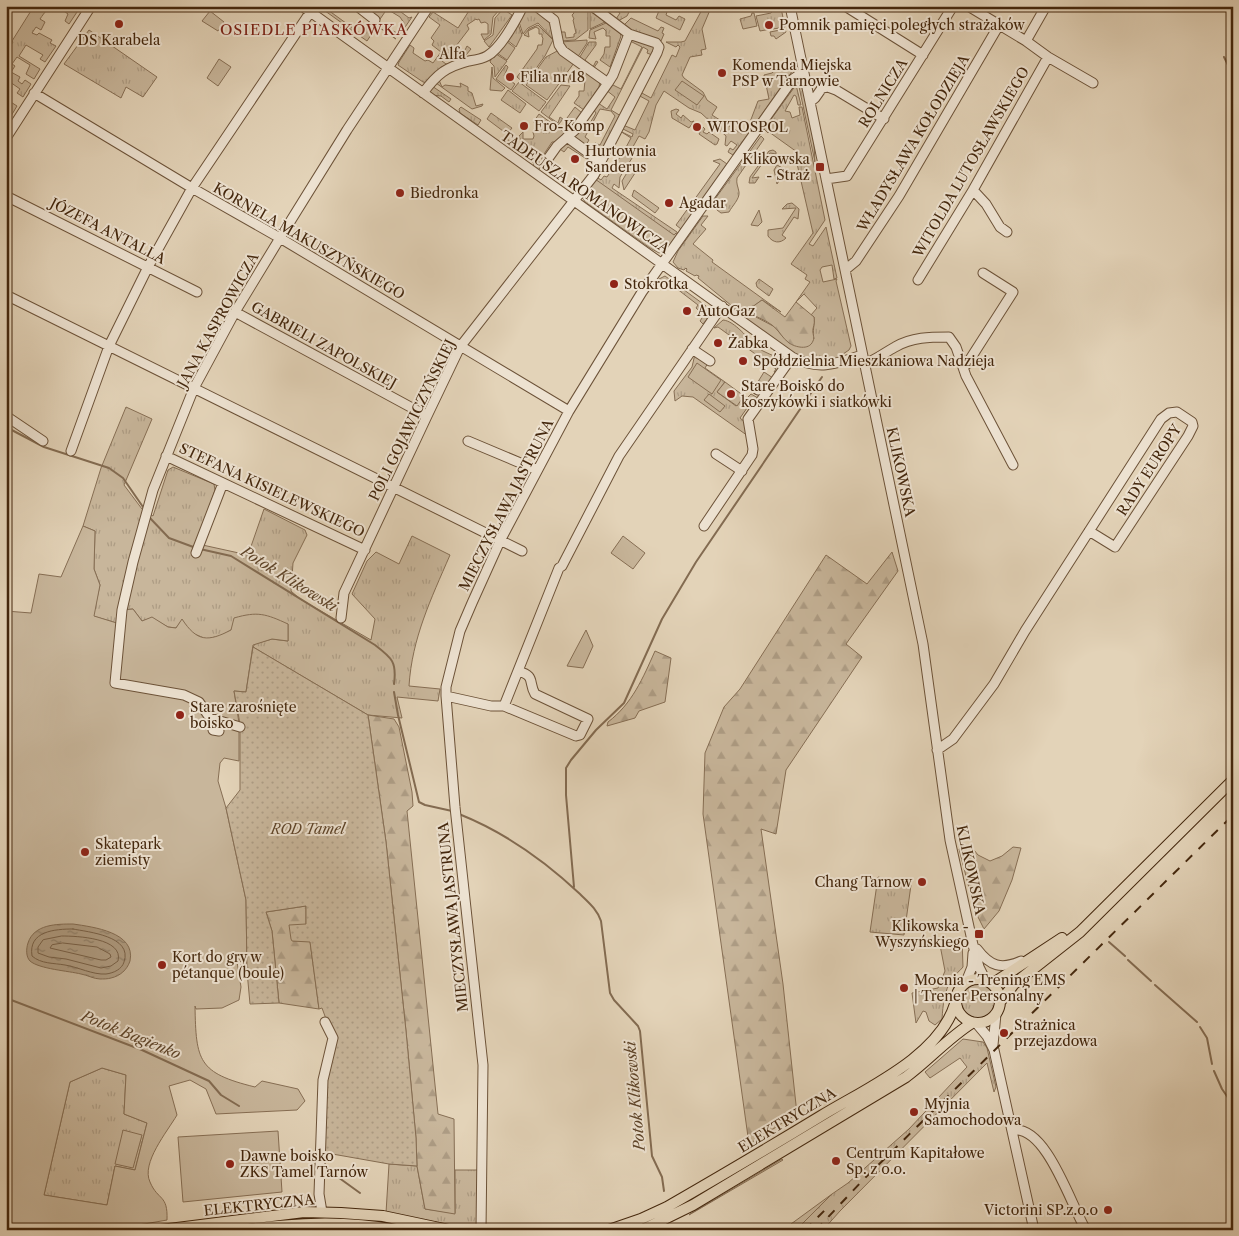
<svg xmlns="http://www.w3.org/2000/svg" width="1239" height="1236" font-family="'Libre Caslon Text',serif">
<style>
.grass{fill:url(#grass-tufts);stroke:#866e54}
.forest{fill:url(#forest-firs);stroke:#866e54}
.park{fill:#c8b69b;stroke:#866e54;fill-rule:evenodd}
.garden{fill:url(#garden-dots);stroke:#866e54}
.water{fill:url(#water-ripples);stroke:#836b51}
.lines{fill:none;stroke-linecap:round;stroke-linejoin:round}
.shore{stroke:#786046;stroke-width:1}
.stream{stroke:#836b51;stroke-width:2}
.minor-casing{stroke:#6c5238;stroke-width:11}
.major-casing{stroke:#44270d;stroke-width:12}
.minor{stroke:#ede2d1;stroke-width:9}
.major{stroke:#e3d3b8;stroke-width:10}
.rail{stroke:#44270d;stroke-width:2;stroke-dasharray:9 9;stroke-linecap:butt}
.poi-dot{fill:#8f2418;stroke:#ede2d1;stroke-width:2}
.labels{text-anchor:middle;stroke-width:4;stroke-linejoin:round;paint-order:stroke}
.poi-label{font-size:14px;fill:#44270d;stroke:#ede2d1;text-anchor:start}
.street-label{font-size:14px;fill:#44270d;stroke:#ede2d1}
.park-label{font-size:14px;font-style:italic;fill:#5e4429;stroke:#ede2d1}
.neighbourhood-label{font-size:15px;letter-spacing:1px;fill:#7a1f14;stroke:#ede2d1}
.water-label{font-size:15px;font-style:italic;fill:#5e4429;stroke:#ede2d1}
</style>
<defs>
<pattern id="grass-tufts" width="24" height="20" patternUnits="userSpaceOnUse" patternTransform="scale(1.25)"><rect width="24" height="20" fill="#c8b69b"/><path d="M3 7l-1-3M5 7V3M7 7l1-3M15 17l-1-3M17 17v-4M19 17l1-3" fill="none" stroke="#ad9c84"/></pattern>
<pattern id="forest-firs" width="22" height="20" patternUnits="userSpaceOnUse" patternTransform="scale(1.25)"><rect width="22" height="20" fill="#c8b69b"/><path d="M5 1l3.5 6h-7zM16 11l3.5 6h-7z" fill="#ad9c84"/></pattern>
<pattern id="garden-dots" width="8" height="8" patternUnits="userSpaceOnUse" patternTransform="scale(1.25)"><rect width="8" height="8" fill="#c8b69b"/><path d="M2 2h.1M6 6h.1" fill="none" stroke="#ad9c84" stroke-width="1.8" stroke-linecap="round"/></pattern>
<pattern id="water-ripples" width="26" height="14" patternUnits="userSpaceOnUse" patternTransform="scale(1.25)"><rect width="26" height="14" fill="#ad997e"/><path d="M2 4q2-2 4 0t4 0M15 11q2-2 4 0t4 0" fill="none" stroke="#8e7d66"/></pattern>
</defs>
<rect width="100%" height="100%" fill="#e3d3b8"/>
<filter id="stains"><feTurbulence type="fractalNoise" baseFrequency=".004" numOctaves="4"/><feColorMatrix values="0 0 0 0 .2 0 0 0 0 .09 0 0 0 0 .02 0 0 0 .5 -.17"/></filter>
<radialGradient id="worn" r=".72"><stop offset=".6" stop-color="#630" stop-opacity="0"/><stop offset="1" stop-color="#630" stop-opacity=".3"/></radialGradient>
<!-- grass -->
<path class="grass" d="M34,6H65L73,11L77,6H81L69,24L65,21L68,14C54,4 50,4 40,19L45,22L41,30L36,27L32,33L37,35L39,33L52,40L50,43L56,46L45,62L40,59L43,55L26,45L19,56L40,69L34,79L26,74L30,65L17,57L12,64L15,66L11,72L20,77L18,81L22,84L25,80L31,84L23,97L17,93L20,89L10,82L6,88V54L13,42L12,41Z
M323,6H328V10L361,34L368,26L373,24L372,14L378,7L381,9L383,6H398L397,9L409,18L412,17L399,36L392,33L393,31L397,33L404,23L400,17L387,9L376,25L396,39L377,26L367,41L321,8Z
M472,6H487L493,11L495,6L501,8L493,17L491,34L484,40L481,34H488V24L485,22L481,23L479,19L477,20L476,19L467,25L469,29L456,46L464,52L467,46L471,49L461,61L449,52L442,61L446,64L450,63L441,67L428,83L423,82L398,65L399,62L410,45L414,48L413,53L425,61L428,60L433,63L441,52L432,45L434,41L431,38L440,25L429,17L433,12L458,28Z
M524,6H530L550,19L553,39L538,23L528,28L523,34L519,22Z
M572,6H584L588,9V30L575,40L560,41V32H565L566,38L574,37V34L576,33L573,20L574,19L572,15L574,13Z
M610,6H632L627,16L618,21L616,19L620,13Z
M661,6H669L666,15L676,20L679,16L685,19L680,30L656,18Z
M704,6L710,10L702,29L706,49L701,50L702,55L690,57L682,75L684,78L703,92L707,100L717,107L712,115L742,134L750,122L758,101L769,99L764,75L772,73L783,63H791L793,68L791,73L733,155L728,152L730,148L733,150L737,145L731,141L727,146L725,145L726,136L701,113L689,108L664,91L656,105L649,132L645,139L639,136L630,152L634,155L620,177L619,188L614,184L612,188L677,232L678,234L670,245L585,202L583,198L585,194L584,193L599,172L601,173L598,178L601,180L604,176L607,177L624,151L618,148L624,151L631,138L620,131L632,137L633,134L621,128L623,125L635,130L649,101L638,95L640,92L651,98L672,55L676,57L680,47L678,45L676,47L666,42H681L685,41Z
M781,8L785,27L773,29L772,24H768L771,29L760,31L756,16L771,13L773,10Z
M503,9L512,15L489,47L484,41L493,35L495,18Z
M590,11L605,22L590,29Z
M752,13H754L757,26L743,29L740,19L751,16Z
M631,18L658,31L661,27L664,28L662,33L664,34L661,41L633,32L624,25Z
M606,23L620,33L621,36L610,67L600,60L604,54L605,47H610V36H606V31L603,28L594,32L596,39L589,38L590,30Z
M518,24L522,35L516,47L507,40Z
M538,25L553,40L545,56L525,84L517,77L537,49L538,45H542L543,38L542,37V34H539V29L536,27L528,31L529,37L524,35L529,29Z
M785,29L786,32L776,39L774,36H771L770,32Z
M89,30L157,77L143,97L126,87L121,98L64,64Z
M636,40L652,45L655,48L652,55L647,53L648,50L643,47L611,110L621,116L600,156L592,151V149L595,143L600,145L615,116L611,111L600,109L585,137L589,140L586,145L575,137L579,130L584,133L596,113L593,109L598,103L607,109L615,97L606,90L611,84L621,89L642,47L630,41Z
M506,41L515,48L507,60L497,53Z
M589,42H596V45L585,60L593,67L596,61L598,62L593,69L578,60Z
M559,50L574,63L547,100L526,85L546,57Z
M496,54L507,61L495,77L494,66L490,62L492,57L494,58Z
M506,65L508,67L504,76L515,84L511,90L496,79Z
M492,67L493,78L505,88L502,91L490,90Z
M585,70L600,81L599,87L584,110L574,103L579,96V91H584L585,80L580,79L581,74L578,73L570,76L571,82H568L570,75Z
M439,80L442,87L445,85L461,87L460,83L468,87V91L472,93L476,106L483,104L482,106L472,109L436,83Z
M519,82L546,102L539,111L512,91Z
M798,82L802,85L814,144L815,162Z
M561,85L570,86L549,117L558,123L560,117L563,119L558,125L541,112Z
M796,85L801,105H798L796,96L794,95L785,111L790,112L792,118L800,115L799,107H802L825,220L809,244L813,246L826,227L837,278L834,279L832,265L822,267L820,270L823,282L837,279L836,281L851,346L849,350L843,354L844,357C827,361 814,362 797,356L737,312L738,311L698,278L699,276L696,275L695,276L686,271L687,269L686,268L684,270L678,268L673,262L678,251L703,216H708L701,225L706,229L693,244L713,260L712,262L781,312L762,300L754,306V316L775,327L784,338L814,339C812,331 815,325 814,317L811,315L817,308L804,294L796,302L810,282L805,279L807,275L791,264L813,233L795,155L797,152L769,132L768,133L764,129Z
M432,86L451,99L449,102L441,96L431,95L429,92Z
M508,90L526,104L520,113L501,100Z
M461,107L481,120L478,125L460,113L459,109Z
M575,107L582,113L575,123L567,118Z
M676,109L679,110L676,114L681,118L683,115L691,122L694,121L689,128L672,118L671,111Z
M491,113L512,128L507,134L487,119Z
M539,114L565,133L555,142H552L544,154L545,156L543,159L522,144L519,136L523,132V139H533L534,136L533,132L536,131L534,121Z
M703,127L705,129L703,132L707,134L709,132L719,139L717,144L715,145L699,134Z
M761,136L764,139L737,178C736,184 738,186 739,192C740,199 732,206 729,212L721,213L717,210L715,199Z
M507,139L542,164L538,171L533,168L534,163L514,148L513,150L504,143Z
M567,142L596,162V165L568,147L564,152L560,149L549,164L557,172L547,164L558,149Z
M773,150L776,152V154L770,153L752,178L759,177L755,183H749L750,177L769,151Z
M720,159L727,164L681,229L676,225L720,164L713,161Z
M777,165L786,170L777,184L774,170Z
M631,166L637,170L624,190L622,181Z
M634,190L659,208L655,213L632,196Z
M792,203L799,209L798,219L794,217L782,235L786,238C780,244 773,243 768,236V230L783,228L796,208L782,209L787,204Z
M759,210L762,222L758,226L751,225Z
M665,276L706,306L707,319L703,324L700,321L704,315L696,308L698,305L668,282H662L659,279Z
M759,279L773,289L769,296L757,287L756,283Z
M723,320C735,321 748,339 757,347C764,353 774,355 782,360L781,367L776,373L774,372L776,369L718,327L714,328Z
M695,354L708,363L705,368L725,382L717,392L736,406L744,396L747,398L751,394L758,398L757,403L752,401L740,418L746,423L748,436L693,397L682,396L675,401L674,391L692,367Z
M764,372L773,378C769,384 763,387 756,385Z
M126,407L152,419L124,485L142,509L153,516L168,470L173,467L214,484L215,490L198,544L248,555L264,509L305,530L307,535L293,563L291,591L300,599L371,640L375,619L352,594L367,561L376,552L399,564L412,536L450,555C431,599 412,638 409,686L440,689L438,701L397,697L402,718L368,715L253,647L255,644L272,639L288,641V624L231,630L220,636L206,639L190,632L182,620L176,628L168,627L152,618L142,621L133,609L122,610L120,624L93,616L100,585L94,569L95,531L83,526L101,468Z
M878,877L911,885L904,935L870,932Z
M962,939L963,967C960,971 955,974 952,979C944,991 943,1005 942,1019L935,1025L929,1021L926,1012L923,1011L916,1023L912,993L938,988L945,971L940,945L947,940Z
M961 1001a17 17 0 1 1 34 0a17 17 0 1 1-34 0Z
M963,1039L983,1042L987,1048L996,1087L994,1092L987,1063L840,1211L823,1230H796L832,1194L848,1183L909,1129L967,1067L960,1058L930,1078L925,1072Z
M102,1068L126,1075L124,1114L147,1123L135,1170L115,1166L107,1205L44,1195L70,1082Z
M782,1159L783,1160L689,1215L690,1214Z
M389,1164L417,1166L425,1209L455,1213V1170H479L478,1230L386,1213Z
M317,1216L380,1220V1224L242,1226L216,1229V1226L279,1218Z"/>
<!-- forest -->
<path class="forest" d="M6,99L17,106L8,121H6Z
M762,300L785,317L796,302L814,317C815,322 814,324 813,329C812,333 815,337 813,341C809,351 795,347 789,343C782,338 779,330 772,325C766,320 757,318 751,313L752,307Z
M892,552L898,571L846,644L862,657L786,770L776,834L761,829L783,984L797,1114L749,1144L703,814L705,753L724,707L740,689L826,555L867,584Z
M655,651L671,658L665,702L639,711L635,718L607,726L608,722C632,704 643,678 655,651Z
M368,715L394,719L399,727L412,792L413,806L407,811L438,1114L454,1119L455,1214L425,1209L417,1166L416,1138L406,1031L386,842Z
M970,845L978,855L990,861L1002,856L1013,847L1021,848L1012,880L999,911L984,929L975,911L959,849Z
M306,906V924L293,941H310L319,1009L279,1003L272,931L266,912Z
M832,1194L796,1230H785L791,1224Z"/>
<!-- park -->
<path class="park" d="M210,11L224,22L218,31L202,21Z
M587,40V43L577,58L567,51L561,42Z
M219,59L231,67L218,86L207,78Z
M682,81L704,96L697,105L675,90Z
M595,179L674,235L676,233L678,234L665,251L659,253L650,248L585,202L583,198L585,194L584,193Z
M697,363L721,380L712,394L688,377Z
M725,382L744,396L737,406L717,392Z
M709,394L725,406L720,412L704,400Z
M83,526L95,531L94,569L100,585L94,616L120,624L122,610L133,609L142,621L152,617L168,627L176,628L182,619C197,642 208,642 231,630L234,618C258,611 266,614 288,624V641L272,639L253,645L246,692L234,691L239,723V761L224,758L220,763L218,781L226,808L246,900L247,971L236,955L241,987L239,1000L222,1008L196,1009L195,1006C196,1061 198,1073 255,1087L262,1081L298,1089L305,1101L297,1110L216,1114L206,1089L190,1080L169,1086L177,1115C167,1132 141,1163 150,1182C158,1201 168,1194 167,1220L110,1230H6V611L31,613L39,574L61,577ZM102,1068L126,1075L124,1114L147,1123L135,1170L115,1166L107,1205L44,1195L70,1082Z
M623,536L645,553L633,569L611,553Z
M586,630L593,646L583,668L567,666Z
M123,1130L142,1135L133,1168L115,1164Z
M278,1131L282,1192L183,1202L178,1137Z"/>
<!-- garden -->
<path class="garden" d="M253,647L368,715L386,842L406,1031L416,1138L417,1166L389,1164L321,1152V1127L333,1038L322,1008L319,1009L310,942L292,941L291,939L289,925L306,924V906L266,912L272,931L279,1003L250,1004L247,971L246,900L226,808L240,790V724L234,691L246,692Z"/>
<!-- water -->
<path class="water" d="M73,924C93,927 136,932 130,961C127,970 120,976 111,978C108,979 103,979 100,979C94,979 87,975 81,974C69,971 39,969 30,961C26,957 26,949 28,943C34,924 57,924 73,924Z"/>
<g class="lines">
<!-- shore -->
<path class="shore" d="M73,929C88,932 133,936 124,962C122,969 114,973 106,974C93,975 78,967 65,965C54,963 41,964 32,956C28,931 55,929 73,929Z
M62,936C77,936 124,938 118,961L111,966L101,968L66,959L49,957L38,953V947L43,940Z
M63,943L97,947L110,954L111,957L106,960H101L50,948L52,945Z"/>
<!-- stream -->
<path class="stream" d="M1224,57L1233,75
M6,427L44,447L109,468L123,478L143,507
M149,517L169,538L196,548
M200,549L231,556L375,645C392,658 397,662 394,684
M394,692L398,715L419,802L425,805L452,811
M459,814C504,832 545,861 580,894C588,902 597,909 601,921L610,993L614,1000L638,1026L640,1031L652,1156L662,1177L664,1191
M574,887L566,795V768L571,760L596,730L624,703L662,619L696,562L822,377
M1109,942L1125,956
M1128,960L1151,981
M1155,985L1197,1022
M6,998L142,1050L209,1081L221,1095L239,1106
M1200,1027L1207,1038L1212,1064
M1214,1071L1222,1089L1233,1105
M324,1167L360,1193
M475,1225H476
M486,1226L489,1227"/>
<defs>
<path id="minor" d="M302,6L792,357C818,371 836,364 862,355
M357,6L375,20
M536,6L554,20L559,45L563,51L608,83
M790,6L923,644L950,840L973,945L979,967L986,981
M845,6L923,55
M968,6L1026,41L1048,57L1093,83
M1026,41L1046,6
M34,93L192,188L280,238L569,411
M423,93C437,74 446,67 469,61C475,60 482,59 487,56C501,48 516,20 523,6
M810,102L815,98L822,88L828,87L836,90L884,119
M567,137L601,162
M6,138L91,6
M547,160L557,146L574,131L608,83L613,75L629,34L592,6
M826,179L847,176L953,6
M973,190L986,204L1000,227L1007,232
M6,196L197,292
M845,270L856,261L899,196L999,25
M918,280L973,190L1048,57
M6,295L522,551
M235,312L427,416
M692,349L710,361
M864,364C876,360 884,353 895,347C912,337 930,337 949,337L956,347L966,376L1013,465
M963,367L967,364L1013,292L983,273
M754,387L758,390L772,385
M6,416L43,441
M468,441L537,470
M71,451L109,346L148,267L192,188L307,17L316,6
M716,454L742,471
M166,456L365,550
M704,526L752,455L753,449L748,419L792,357
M196,553L223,483
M341,618L344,593L427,416L460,347L594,175L657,53L659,47L656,43L629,34
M446,696L491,706H504L576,736L580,735L588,719L535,694C528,682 536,676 518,671
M504,706L559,568L562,566L619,456L722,306
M208,715L199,702L184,695L115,683L122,610L133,562L153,490L194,388L235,312L280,238L347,130L429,6
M210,718L240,727
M213,730L219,731
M937,750L953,739L994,684L1025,631L1161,419L1169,413L1177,412L1192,422L1193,426L1188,436L1115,547L1089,531
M977,949C990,966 1001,970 1021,961
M966,982L972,967L973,953
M977,1024L987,1036L994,1050L1034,1230
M993,1045L996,1014
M1013,1130C1047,1126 1071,1206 1086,1230
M322,1212L319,1194L323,1080L333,1038L325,1022
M481,1230L483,1065L455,807L446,696V687L460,631L472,603L500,541L569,411L642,292L793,79L803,72"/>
<path id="major" d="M956 1001a22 22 0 1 1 44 0a22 22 0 1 1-44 0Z
M992,984L1062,938
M1000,1002L1014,984L1080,932L1233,780
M161,1230L304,1212L341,1213L383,1216L449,1230
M241,1230C293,1223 344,1220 396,1230
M609,1230L641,1219L667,1207C719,1177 770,1147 821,1116C865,1089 939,1057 955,1004
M642,1230L693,1205L906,1077C929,1060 948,1038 972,1023"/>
</defs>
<!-- minor casing -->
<use href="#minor" class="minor-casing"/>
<!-- major casing -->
<use href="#major" class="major-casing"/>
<!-- minor -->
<use href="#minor" class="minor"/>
<!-- major -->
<use href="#major" class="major"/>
<!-- rail -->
<path class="rail" d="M805,1230L825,1210
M816,1230L863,1180L1233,815"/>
</g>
<!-- markers -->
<g class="poi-dot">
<circle cx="119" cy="24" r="5"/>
<circle cx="769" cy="25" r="5"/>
<circle cx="429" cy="54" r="5"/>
<circle cx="722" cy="73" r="5"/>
<circle cx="510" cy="77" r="5"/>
<circle cx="524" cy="126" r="5"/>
<circle cx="697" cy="127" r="5"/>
<circle cx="575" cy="159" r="5"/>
<rect x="815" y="162" width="10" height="10" rx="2.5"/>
<circle cx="400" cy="193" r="5"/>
<circle cx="669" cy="203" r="5"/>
<circle cx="614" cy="284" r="5"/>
<circle cx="687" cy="311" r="5"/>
<circle cx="718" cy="343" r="5"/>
<circle cx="743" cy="361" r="5"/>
<circle cx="731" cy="394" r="5"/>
<circle cx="180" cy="715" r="5"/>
<circle cx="85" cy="852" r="5"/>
<circle cx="922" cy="882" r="5"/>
<rect x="974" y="929" width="10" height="10" rx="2.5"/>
<circle cx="162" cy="965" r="5"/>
<circle cx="904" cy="988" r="5"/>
<circle cx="1004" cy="1033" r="5"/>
<circle cx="914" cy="1112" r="5"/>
<circle cx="836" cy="1161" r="5"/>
<circle cx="230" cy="1164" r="5"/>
<circle cx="1108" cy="1210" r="5"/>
</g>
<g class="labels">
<!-- poi labels -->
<g class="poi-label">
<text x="779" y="30">Pomnik pamięci poległych strażaków</text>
<text x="119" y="45" text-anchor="middle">DS Karabela</text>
<text x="439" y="59">Alfa</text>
<text x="732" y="70">Komenda Miejska<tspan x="732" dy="16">PSP w Tarnowie</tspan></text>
<text x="520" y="82">Filia nr 18</text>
<text x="534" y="131">Fro-Komp</text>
<text x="707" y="132">WITOSPOL</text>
<text x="585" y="156">Hurtownia<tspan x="585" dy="16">Sanderus</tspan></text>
<text x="810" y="164" text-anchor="end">Klikowska<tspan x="810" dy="16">- Straż</tspan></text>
<text x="410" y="198">Biedronka</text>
<text x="679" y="208">Agadar</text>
<text x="624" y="289">Stokrotka</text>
<text x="697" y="316">AutoGaz</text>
<text x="728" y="348">Żabka</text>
<text x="753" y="366">Spółdzielnia Mieszkaniowa Nadzieja</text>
<text x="741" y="391">Stare Boisko do<tspan x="741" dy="16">koszykówki i siatkówki</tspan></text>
<text x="190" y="712">Stare zarośnięte<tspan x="190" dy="16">boisko</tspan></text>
<text x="95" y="849">Skatepark<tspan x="95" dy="16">ziemisty</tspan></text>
<text x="912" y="887" text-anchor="end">Chang Tarnow</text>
<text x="969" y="931" text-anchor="end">Klikowska -<tspan x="969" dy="16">Wyszyńskiego</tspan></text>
<text x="172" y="962">Kort do gry w<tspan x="172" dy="16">pétanque (boule)</tspan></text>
<text x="914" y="985">Mocnia - Trening EMS<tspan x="914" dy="16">| Trener Personalny</tspan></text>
<text x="1014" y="1030">Strażnica<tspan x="1014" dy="16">przejazdowa</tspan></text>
<text x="924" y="1109">Myjnia<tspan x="924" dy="16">Samochodowa</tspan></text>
<text x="846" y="1158">Centrum Kapitałowe<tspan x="846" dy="16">Sp. z o.o.</tspan></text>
<text x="240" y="1161">Dawne boisko<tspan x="240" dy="16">ZKS Tamel Tarnów</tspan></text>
<text x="1098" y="1215" text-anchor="end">Victorini SP.z.o.o</text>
</g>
<!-- street labels -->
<g class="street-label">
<text transform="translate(883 93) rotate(-58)" y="5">ROLNICZA</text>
<text transform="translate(913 143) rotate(-59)" y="5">WŁADYSŁAWA KOŁODZIEJA</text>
<text transform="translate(971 162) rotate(-60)" y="5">WITOLDA LUTOSŁAWSKIEGO</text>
<text transform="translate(585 192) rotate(35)" y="5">TADEUSZA ROMANOWICZA</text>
<text transform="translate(108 231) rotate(27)" y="5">JÓZEFA ANTALLA</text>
<text transform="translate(309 241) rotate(30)" y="5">KORNELA MAKUSZYŃSKIEGO</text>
<text transform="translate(218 320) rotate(-61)" y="5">JANA KASPROWICZA</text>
<text transform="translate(324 345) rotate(29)" y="5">GABRIELI ZAPOLSKIEJ</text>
<text transform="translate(412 420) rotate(-64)" y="5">POLI GOJAWICZYŃSKIEJ</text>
<text transform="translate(1149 470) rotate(-57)" y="5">RADY EUROPY</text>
<text transform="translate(901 472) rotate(78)" y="5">KLIKOWSKA</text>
<text transform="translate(272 490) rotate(25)" y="5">STEFANA KISIELEWSKIEGO</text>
<text transform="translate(506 505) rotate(-63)" y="5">MIECZYSŁAWA JASTRUNA</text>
<text transform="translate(971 870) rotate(78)" y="5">KLIKOWSKA</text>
<text transform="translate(453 917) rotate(-96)" y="5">MIECZYSŁAWA JASTRUNA</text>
<text transform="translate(787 1120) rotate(-31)" y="5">ELEKTRYCZNA</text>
<text transform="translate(259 1205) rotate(-6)" y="5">ELEKTRYCZNA</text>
</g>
<!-- park labels -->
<g class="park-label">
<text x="308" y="834">ROD Tamel</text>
</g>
<!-- neighbourhood labels -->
<g class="neighbourhood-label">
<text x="314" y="35">OSIEDLE PIASKÓWKA</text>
</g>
<!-- water labels -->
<g class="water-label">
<text transform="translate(289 579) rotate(32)" y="5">Potok Klikowski</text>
<text transform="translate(131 1035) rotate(22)" y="5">Potok Bagienko</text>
<text transform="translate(635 1096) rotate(-95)" y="5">Potok Klikowski</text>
</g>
</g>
<!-- margin -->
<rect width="1239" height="1236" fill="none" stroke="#e3d3b8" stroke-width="25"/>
<rect x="8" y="8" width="1224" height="1221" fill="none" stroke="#44270d" stroke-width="2.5"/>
<rect x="12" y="12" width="1214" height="1211" fill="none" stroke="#44270d"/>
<rect width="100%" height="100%" filter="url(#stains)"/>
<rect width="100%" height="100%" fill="url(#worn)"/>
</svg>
